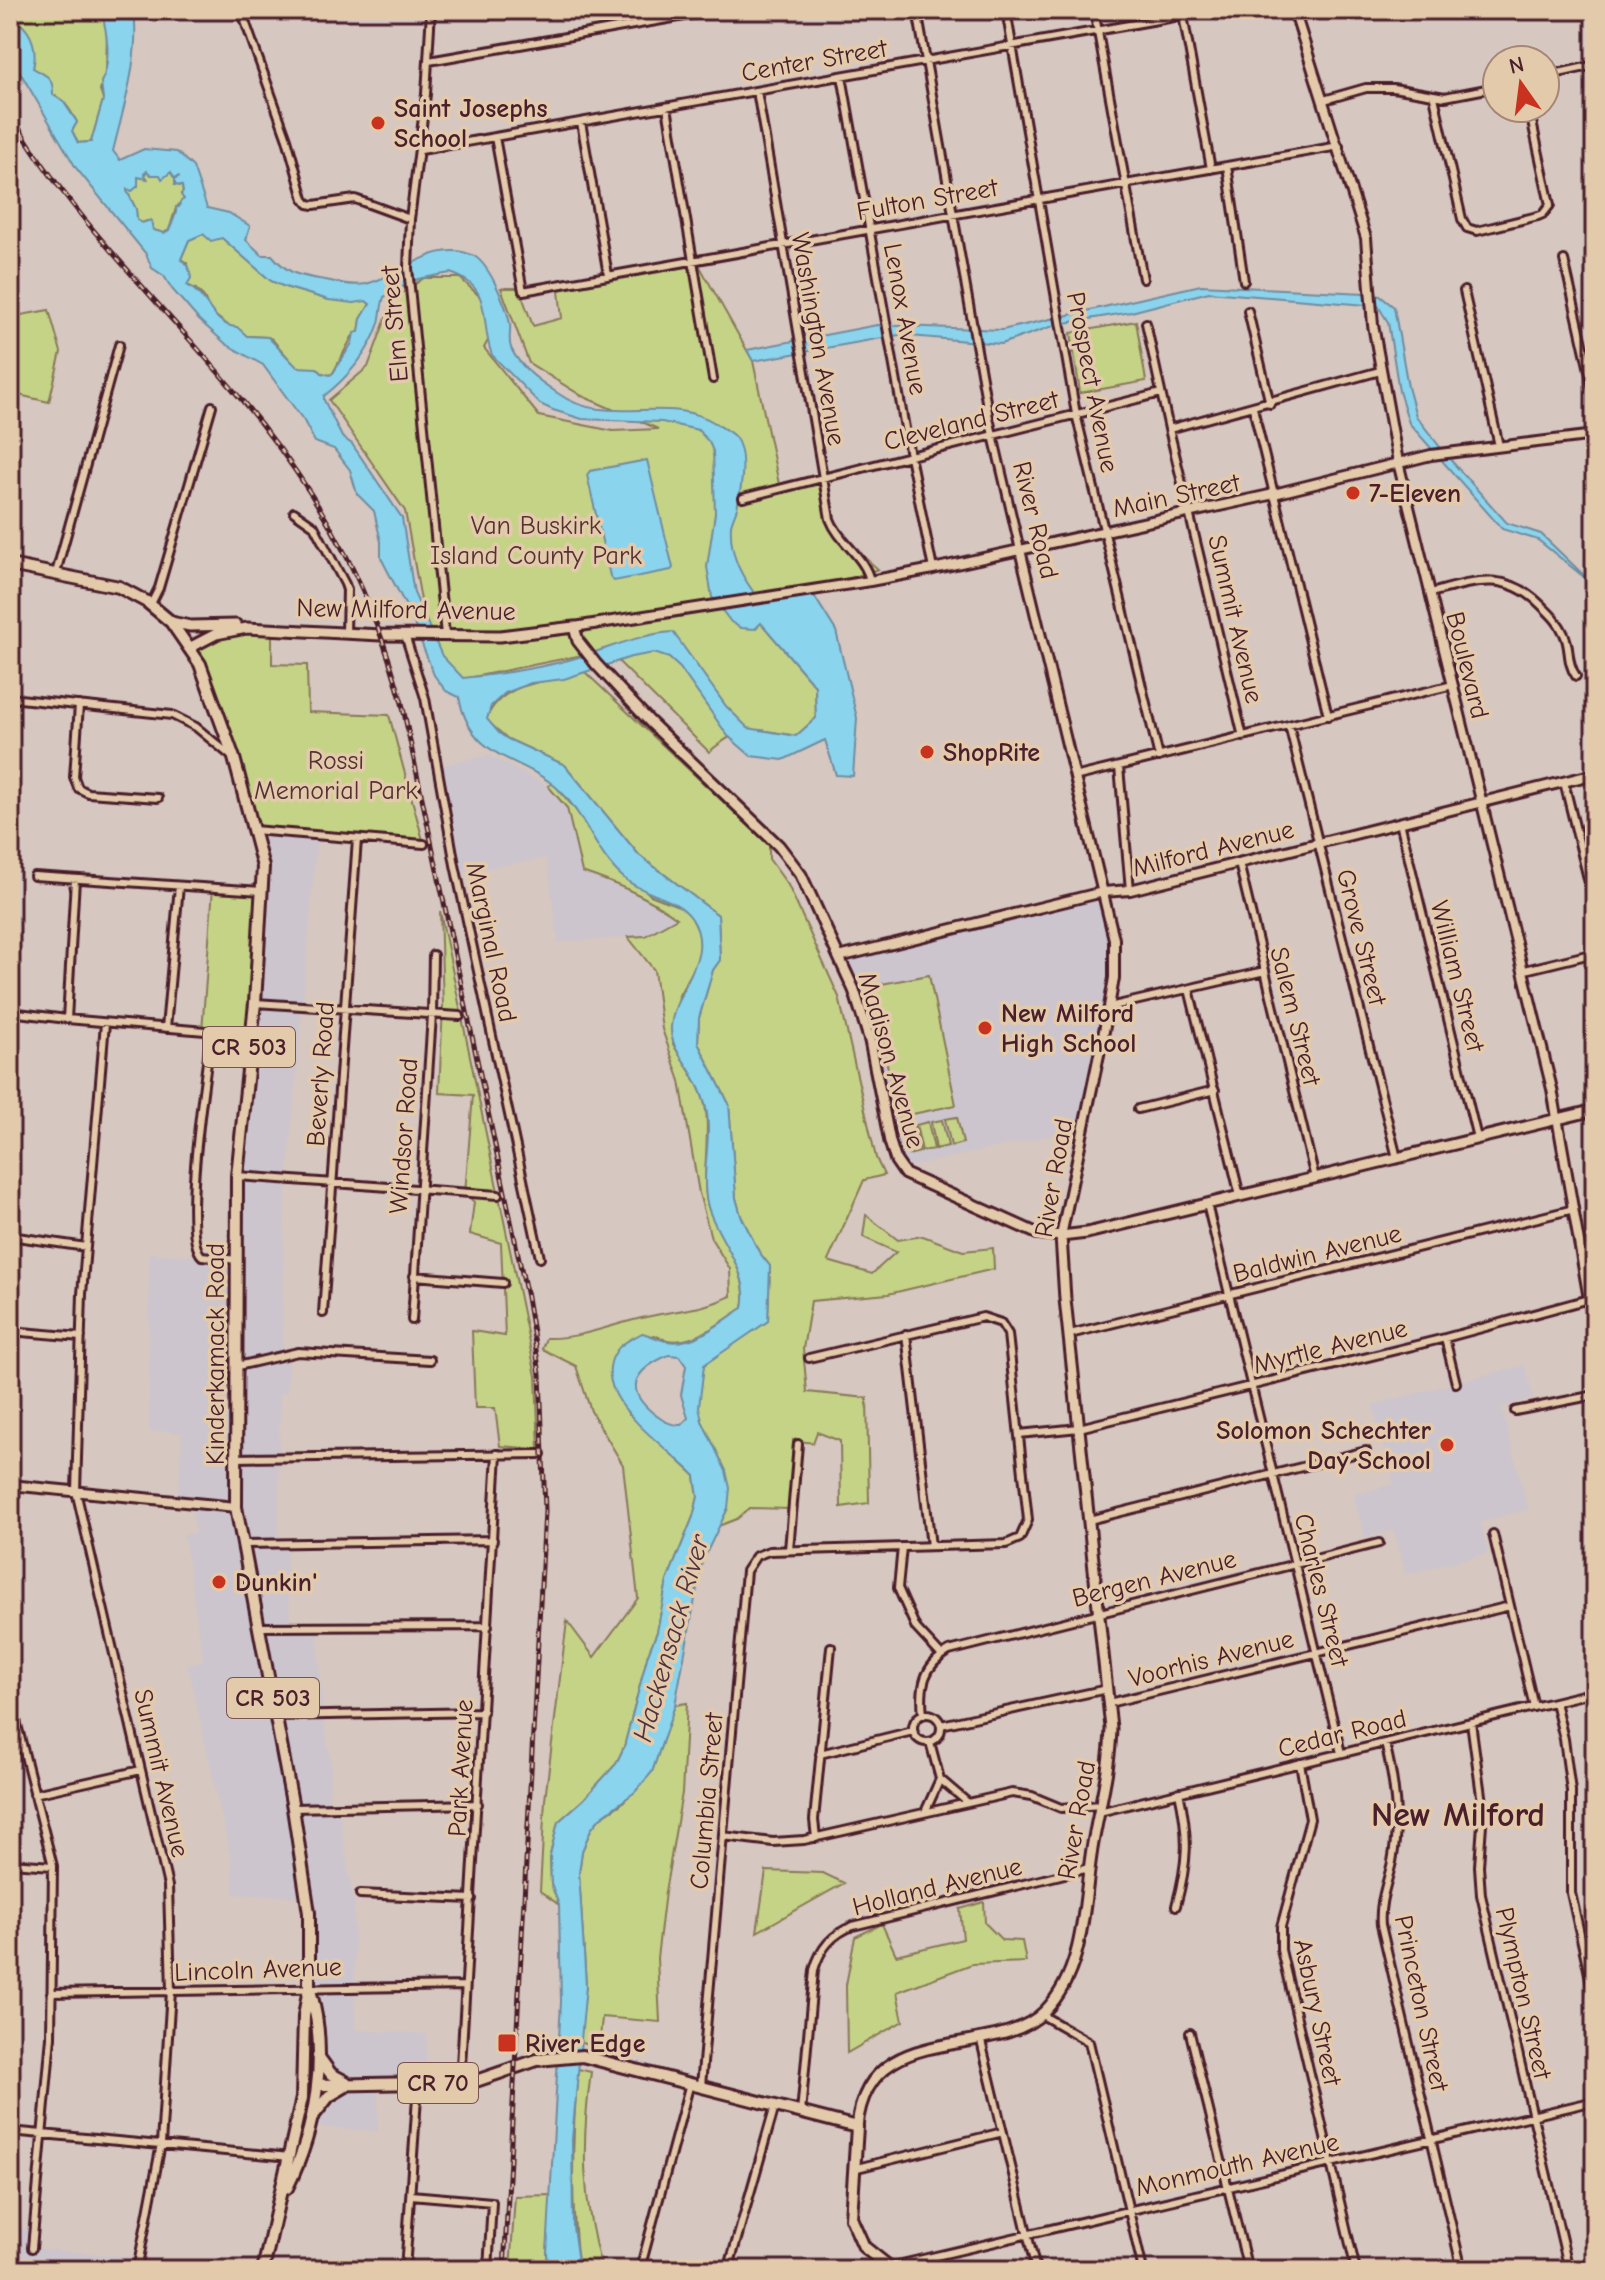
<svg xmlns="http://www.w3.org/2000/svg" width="1605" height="2280" font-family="'Comic Neue',sans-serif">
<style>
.built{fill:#ccc5ce}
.green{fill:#c5d387;stroke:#887959;stroke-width:2}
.water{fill:#8bd4ed;stroke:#718c9f;stroke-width:2;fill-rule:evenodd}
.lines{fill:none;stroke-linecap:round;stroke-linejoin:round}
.minor-casing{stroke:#4a1f2b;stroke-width:12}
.tertiary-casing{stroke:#4a1f2b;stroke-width:14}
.secondary-casing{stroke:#4a1f2b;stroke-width:15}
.primary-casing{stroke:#4a1f2b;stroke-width:16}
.minor{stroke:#e3caab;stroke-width:6}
.tertiary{stroke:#e3caab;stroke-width:8}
.secondary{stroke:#e3caab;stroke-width:9}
.primary{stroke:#e3caab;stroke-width:10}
.rail-casing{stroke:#4a1f2b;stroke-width:5}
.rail{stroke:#e3caab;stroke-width:2;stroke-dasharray:6;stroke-linecap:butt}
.poi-dot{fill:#c8321e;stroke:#e3caab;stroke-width:3}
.labels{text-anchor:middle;stroke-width:7;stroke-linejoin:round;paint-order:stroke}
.shield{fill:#e3caab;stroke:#785251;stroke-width:2}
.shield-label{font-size:24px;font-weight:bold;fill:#4a1f2b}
.street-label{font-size:26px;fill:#4a1f2b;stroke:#e3caab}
.poi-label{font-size:26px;font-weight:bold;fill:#4a1f2b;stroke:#e3caab;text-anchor:start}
.park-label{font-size:26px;fill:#563134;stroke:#e3caab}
.water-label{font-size:28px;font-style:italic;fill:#50313e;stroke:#e3caab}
.district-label{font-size:34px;font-weight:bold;fill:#4a1f2b;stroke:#e3caab}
</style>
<rect width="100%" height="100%" fill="#d6c7c0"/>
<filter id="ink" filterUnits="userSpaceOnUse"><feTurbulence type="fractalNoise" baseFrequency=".0125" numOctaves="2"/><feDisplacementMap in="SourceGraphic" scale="16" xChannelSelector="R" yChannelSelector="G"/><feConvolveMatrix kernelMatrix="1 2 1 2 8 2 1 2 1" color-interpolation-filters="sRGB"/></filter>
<g filter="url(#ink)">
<!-- built -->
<path class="built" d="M488,755L548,786L567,808L582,872L628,888L654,901L677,919L645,936L558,942L547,858L462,872L441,766Z
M253,830L317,835L284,1216L282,1358L289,1360L287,1393H280L278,1543L286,1544L290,1627H317L322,1715L331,1763L328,1807H338L354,1905L355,2030L427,2034L425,2083L378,2084V2131L309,2126L339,2090L318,2056L308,1897L234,1894L232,1863L188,1665L203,1660L184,1535L196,1533L191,1503L178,1501L182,1432L149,1431V1253L237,1260V1176L262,891Z
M1103,892L1115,957L1084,1128L901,1168L870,1041L839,957Z
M1525,1365L1533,1398L1501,1407L1528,1509L1480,1522L1488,1553L1406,1574L1394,1530L1365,1537L1354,1495L1394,1484L1373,1405Z
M10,2228L34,2230L32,2248L140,2258L137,2270H10Z"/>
<!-- green -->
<path class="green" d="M19,10H101L107,29L106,75L100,90L103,100L91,142L77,143L72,131L77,122C71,111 65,100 53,95C53,76 45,76 33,68C36,53 33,32 18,22Z
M148,171L152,175L156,173L164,177L170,172L174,177L180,176L175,185L182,186L183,193L181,194L184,199L176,208L169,230L164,233L153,230L147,221L142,223L137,220L136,209L127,191V189L132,190L138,186V177L147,178L144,174Z
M203,234L222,238L271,281L285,287L329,300L366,301L370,304L361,319L359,332L352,337L333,373L330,375L322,373L317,368H297L272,339L268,337L247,336L229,326L209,311L204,297L196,289L187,285V263L181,259L189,240Z
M694,256L753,361L780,489L821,479L835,532L878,569L811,591L761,623L815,686L816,718L796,736C753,729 745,722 709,752L607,650L463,679L444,667L424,617L405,511L329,400L368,367L393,299L424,278H460L492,308V333L484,348L539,416L613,431L658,429L582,396L529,363L501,288H519L533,326L562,318L558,282Z
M49,310L61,352L49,402L10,393V317Z
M1136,321L1146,381L1080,393L1071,333Z
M272,628V664L307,665L308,712L389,715L424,844L253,830L234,758L191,647L207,639Z
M585,672L769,845V859L788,885L839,997L876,1158L884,1175L864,1180L828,1261L872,1274L896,1252L863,1237L866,1215L898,1240L923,1236L963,1251L993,1248L994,1269L888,1294L811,1301L803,1349L807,1392L867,1398L869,1503L841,1507L840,1441L817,1432L813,1443L793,1440L790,1509L750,1508L737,1519L719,1526L728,1508L726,1471L702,1421L698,1407L704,1364L768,1321L770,1266L759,1252L741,1216L736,1198L729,1104L698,1043L699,1018L713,970L720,960L718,915L639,855L565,765L508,739L486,720C501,679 550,683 585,672Z
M553,783L581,816L592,833L650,895L681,907L691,916L699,933L701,951L696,965L679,995L673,1044C685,1066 703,1086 706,1111C710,1140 700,1185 709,1210C721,1242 750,1273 743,1308C717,1324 686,1353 655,1335C635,1340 621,1341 612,1360L627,1412L695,1476L698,1497L693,1517L667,1581L657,1632L648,1654L624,1747L616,1764L583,1800L558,1822L550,1855L551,1884L559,1905L540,1891L545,1800L567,1621L594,1657L638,1598L623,1465L591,1411L576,1366L542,1349L546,1338C581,1339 612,1324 646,1317C679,1309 699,1311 731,1296L730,1269L711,1238L699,1193L680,1081L662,1029L654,970L628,937L645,936L677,918C647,896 617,884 582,872L567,808L548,786Z
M213,888L262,891L251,1035L202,1031Z
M440,911L536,1376L539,1449L500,1446L495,1408H475L472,1331L505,1336L501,1243L470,1234L474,1202L465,1193L473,1095L439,1093L443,1006Z
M929,975L956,1105L898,1117L871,986Z
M957,1117L963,1143L951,1146L945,1119Z
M942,1120L948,1146L936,1149L931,1122Z
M928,1122L934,1149L922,1151L916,1125Z
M914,1126L920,1152L908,1155L902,1128Z
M687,1703L682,1793L665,1892L657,1958L660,2022L602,2017L599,2049L580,2042L586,1985L579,1873L582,1851L591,1829L600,1818L621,1804L652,1772L675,1705Z
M766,1871L823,1873L844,1883L757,1932Z
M984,1902L985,1923L1002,1940L1022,1941L1026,1962L972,1964L897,1992L903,2021L847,2053L846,1985L855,1937L882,1924L896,1955L963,1939L960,1909Z
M578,2069L591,2072C581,2144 582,2200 602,2270H579C570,2203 572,2136 578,2069Z
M552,2195L547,2253L549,2270H510L515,2196Z"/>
<!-- water -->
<path class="water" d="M10,10H19L18,22C34,33 37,52 33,68C46,76 53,75 53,95L63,101L77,122L72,131L78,143L91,142L103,100L101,82C112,63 107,31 101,10H134C140,57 124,106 113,151L120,160L144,149L177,152L193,167L207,208L229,213L250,226L246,240L262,255H272C287,273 296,275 319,279C334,281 351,287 366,284C401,276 437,237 474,256C490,265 507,307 510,324C511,332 508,341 511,348C519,367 542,383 559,394C606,428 667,393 715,423C721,427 731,432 735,437C748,454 741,490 737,508C735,514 732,520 731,525C729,557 743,579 761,602L811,591L836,631L857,718L853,776L836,775L825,740L783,760L751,756L728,736L680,668L669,658L654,653L631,657L564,679L531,683L505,693L491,706L487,719L499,733L508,739L565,765L639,855L718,915L720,960L713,970L699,1018L698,1043L729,1104L736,1198L741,1216L759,1252L770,1266L768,1321L704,1365L699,1407L702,1421L726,1471L730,1488L728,1508L702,1562L675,1705L652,1772L635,1792L600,1818L591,1829L582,1851L579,1873L586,1985L572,2139L573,2227L579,2270H549L547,2254L561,2002L559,1905L551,1884L550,1855L558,1822L583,1800L616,1764L624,1747L648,1654L657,1632L667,1581L693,1517L698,1497L695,1476C670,1448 584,1396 617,1350C622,1342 634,1338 642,1333C651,1335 659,1340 667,1341C696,1346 720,1322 743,1308C751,1271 718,1241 708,1207C699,1174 714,1137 705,1104C702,1094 698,1084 693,1076C684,1059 670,1047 671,1027C674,988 716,957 692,919C678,897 645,896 625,879C598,857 588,822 565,796C528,754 472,766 459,697L446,691L434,675L411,616L381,558V542L374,511L357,494L350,470L334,449L315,442L304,421L263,365L226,344L198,319L172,289L164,276L152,268L146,254L76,168L10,55ZM147,171L151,175H160L162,179L171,172L174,178L180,176L175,179V185L182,186L183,192L181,195L184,199L180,202L179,207H176C178,214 171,223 169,230L164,233L153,230L151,220L142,223L137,220L136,209L127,191V189L132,191L138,186V177L147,179L144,174ZM203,234L211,241L222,238L271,281L285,287L329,300L354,303L366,301L370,304L361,319L359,332L354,333L352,343L333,373L330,375L322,373L317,368L297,367L268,337L247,336L237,327C213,327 207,294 187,285L191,278C190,269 188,264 181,259L189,240ZM450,273C495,287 479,322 492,355L540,404L553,410L582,419L662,422L698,430L709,442L713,451L715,513L707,567L712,597L731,622L741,628L755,629L761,623L815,686L816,718L796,736L748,728L726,706L673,632C637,634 607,650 572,659C537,669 499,674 463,678L442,656L414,593L402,518L352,444L342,437L324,400V396C347,378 370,352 379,323C381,315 381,306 384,297L418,279ZM669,1355L679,1356L686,1366L681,1395L688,1418L681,1425C669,1425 662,1420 653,1413C621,1387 638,1368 669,1355Z
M1201,285L1365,293L1380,296L1394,307L1408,387L1416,416L1447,456L1507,523L1541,534L1595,586L1538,540L1502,529L1409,423L1399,391L1388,322L1378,306L1209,292L1131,312L1059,324L1001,344L899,335L753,361L747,350L877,325L1002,330Z
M647,460L673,568L671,570L614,581L610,576L587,475L590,471Z"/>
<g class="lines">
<defs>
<path id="minor" d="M241,10L287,139L304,199L308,204L314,205L355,199L410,219
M431,10L426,94L410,219L408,268L445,635
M917,10L989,418L1020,550
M1006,10L1076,414L1159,757
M1094,10L1143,279
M1182,10L1211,169
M429,61L719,10
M842,76L910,456L933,569
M1545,76L1595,65
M757,91L830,519C839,543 865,556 870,581
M1434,97L1462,219L1467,228L1477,231L1538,216L1543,214L1550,205L1529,108
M1324,100L1366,88H1393L1445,97L1497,87
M667,107L713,379
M581,122L608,275
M495,137L523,291L1339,146
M421,150L1214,10
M1227,166L1244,281
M1564,260L1595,397
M1464,291L1499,446
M1248,311L1270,404
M1146,323L1169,429L1243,737
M1253,408L1328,716
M1169,429L1380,371
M743,498L1161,393
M294,512L314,526L345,584L347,590L346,632
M56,573L119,345
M1430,593C1473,582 1505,569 1541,605C1550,614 1559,622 1564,634C1571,648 1566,662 1576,676
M151,604L159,588L212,406
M405,635L425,698L455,865L540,1258
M10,698L172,715L196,727L231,756
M79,705L74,777L78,788L88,793L158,798
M1289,725L1397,1158
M1119,767L1130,890
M1074,777L1453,685
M1564,782L1592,895
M1400,822L1477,1138
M253,830L424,844
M1239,863L1315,1178
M34,876L262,891
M1525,970L1595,953
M1189,989L1240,1196
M255,1003L460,1016
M1109,1007L1265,971
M10,1012L67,1019L251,1035
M67,1019L75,879
M105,1023L82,1294L76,1491L168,1886L171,1991L161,2144L137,2270
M166,1028L179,886
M211,1032C207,1067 179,1237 202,1256L237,1260
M1138,1109L1215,1090
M237,1176L498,1195
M1207,1204L1341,1753
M10,1236L86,1247
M414,1276L503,1283
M323,1313L357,839
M412,1320L432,1015L433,955
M10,1331L81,1337
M906,1334L931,1546
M1070,1334L1574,1209
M1445,1338L1456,1383
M238,1366L298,1352L430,1360
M1515,1411L1595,1395
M1019,1434L1079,1428L1445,1338L1589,1299
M236,1458L541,1454
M1089,1520L1366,1451
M1493,1534L1534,1707
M242,1544L493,1540
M902,1547L898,1588L916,1628L941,1655
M789,1550L798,1444
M259,1627L488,1626
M10,1697L53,1866L51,2037L32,2248
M1555,1702L1564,1739L1571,1791V1893L1595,2001
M1109,1703L1510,1606
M913 1728a14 14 0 1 1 28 0a14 14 0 1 1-28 0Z
M923,1715C920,1687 923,1666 949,1651L1379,1543
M276,1716L483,1712
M1471,1722L1483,1810L1479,1866L1481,1895L1569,2270
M941,1725L1107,1689
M930,1742L940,1779
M1385,1743C1395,1783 1400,1821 1392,1862C1387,1884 1379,1903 1381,1925L1462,2270
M10,1747L23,1749
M820,1754L913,1731
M1300,1763L1310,1819L1281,1927V1950L1356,2270
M34,1794L141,1770
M293,1808L478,1804
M925,1812L940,1779L967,1802
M1099,1812L1595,1692
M723,1836L773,1842L804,1840L1012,1793L1032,1796L1061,1808L1101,1805
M816,1838L814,1820L831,1647
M10,1863L53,1866
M360,1894L472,1899
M1176,1906C1188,1862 1189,1837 1179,1792
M51,1993L465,1986
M1042,2015L1089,2042L1143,2270
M1190,2033L1248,2270
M980,2037L1036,2270
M460,2083L497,1454
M701,2086L746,1571L756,1556L769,1551L1006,1544L1020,1538L1028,1520L1008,1334L1001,1323L983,1317L809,1358
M801,2113L814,1970C820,1948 832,1934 853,1926L1089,1868
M10,2131L290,2157
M853,2169L1003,2132
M411,2195L492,2202L488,2270
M889,2267L1595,2101
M405,2270L418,2083
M644,2270L642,2262L690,2083
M734,2270L731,2260L775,2106"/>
<path id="tertiary" d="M1294,10L1366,238L1373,325L1398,462L1552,1089L1595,1333
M1020,550L1114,939V978L1109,1007L1061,1236
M574,627L870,581L933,569L1274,494L1431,455L1595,435
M839,957L1103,892L1130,890L1595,774
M10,1485L236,1507"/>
<path id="secondary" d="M171,622L190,626L236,625
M191,647L216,634L247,628L381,635L500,636L574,627L578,641L596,664L651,723L779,846L801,875L854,990L870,1041L890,1142L896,1161L905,1174L1036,1233L1061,1236L1087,1233L1595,1110
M857,2127C867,2016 994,2063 1045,2011C1087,1968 1083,1898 1093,1843C1100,1804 1110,1768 1111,1728L1065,1299L1061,1236"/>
<path id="primary" d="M10,565L119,587L147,602L171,622L200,664L234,758L263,867L255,1003L237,1176L236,1507L293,1808L309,1913V1988L304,2016L302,2098L263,2270
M318,2056L331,2074L346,2082
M317,2085L473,2082L537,2060L582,2056L857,2127L851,2218L864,2247L893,2270
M314,2115L329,2096L346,2086
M287,2188C316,2130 329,2053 310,1990"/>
</defs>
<!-- minor casing -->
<use href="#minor" class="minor-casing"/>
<!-- tertiary casing -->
<use href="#tertiary" class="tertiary-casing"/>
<!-- secondary casing -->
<use href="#secondary" class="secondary-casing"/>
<!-- primary casing -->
<use href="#primary" class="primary-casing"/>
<!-- minor -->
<use href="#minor" class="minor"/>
<!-- tertiary -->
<use href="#tertiary" class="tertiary"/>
<!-- secondary -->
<use href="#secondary" class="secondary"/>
<!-- primary -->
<use href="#primary" class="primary"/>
<defs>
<path id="rail" d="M10,113C77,229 179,319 261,424C330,512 373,596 402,703L527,1297L540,1374L545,1511L504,2270"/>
</defs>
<!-- rail casing -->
<use href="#rail" class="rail-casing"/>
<!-- rail -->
<use href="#rail" class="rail"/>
</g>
</g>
<!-- markers -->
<g class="poi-dot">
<circle cx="378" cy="123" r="8"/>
<circle cx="1353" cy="493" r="8"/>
<circle cx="927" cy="752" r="8"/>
<circle cx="985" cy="1028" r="8"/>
<circle cx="1447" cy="1445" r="8"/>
<circle cx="219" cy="1582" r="8"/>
<rect x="497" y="2033" width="20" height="20" rx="4"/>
</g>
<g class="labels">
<!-- shield labels -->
<g class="shield">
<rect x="203" y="1027" width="92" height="40" rx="6"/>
<rect x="227" y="1678" width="92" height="40" rx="6"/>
<rect x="398" y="2063" width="80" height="40" rx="6"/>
</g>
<g class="shield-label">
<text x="249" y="1055">CR 503</text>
<text x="273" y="1706">CR 503</text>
<text x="438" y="2091">CR 70</text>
</g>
<!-- street labels -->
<g class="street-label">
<text transform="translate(814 60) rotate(-10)" y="9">Center Street</text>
<text transform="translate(927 199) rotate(-10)" y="9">Fulton Street</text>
<text transform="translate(906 319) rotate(80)" y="9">Lenox Avenue</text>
<text transform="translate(394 324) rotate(-95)" y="9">Elm Street</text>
<text transform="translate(819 339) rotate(80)" y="9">Washington Avenue</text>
<text transform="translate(1093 382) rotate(79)" y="9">Prospect Avenue</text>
<text transform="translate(971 420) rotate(-14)" y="9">Cleveland Street</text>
<text transform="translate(1176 495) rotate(-12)" y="9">Main Street</text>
<text transform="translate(1036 520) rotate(76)" y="9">River Road</text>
<text transform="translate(406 609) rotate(1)" y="9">New Milford Avenue</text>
<text transform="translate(1236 619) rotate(77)" y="9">Summit Avenue</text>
<text transform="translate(1468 665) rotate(76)" y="9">Boulevard</text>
<text transform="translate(1213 848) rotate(-14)" y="9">Milford Avenue</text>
<text transform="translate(1362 937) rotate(76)" y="9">Grove Street</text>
<text transform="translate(492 942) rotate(78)" y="9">Marginal Road</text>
<text transform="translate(1458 976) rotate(76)" y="9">William Street</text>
<text transform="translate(1296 1016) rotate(76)" y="9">Salem Street</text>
<text transform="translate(892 1060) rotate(74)" y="9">Madison Avenue</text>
<text transform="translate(320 1074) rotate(-86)" y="9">Beverly Road</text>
<text transform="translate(403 1136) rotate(-86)" y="9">Windsor Road</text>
<text transform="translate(1053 1178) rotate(-80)" y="9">River Road</text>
<text transform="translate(1317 1253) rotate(-14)" y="9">Baldwin Avenue</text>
<text transform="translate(1330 1346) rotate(-14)" y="9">Myrtle Avenue</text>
<text transform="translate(215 1354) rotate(-90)" y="9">Kinderkamack Road</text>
<text transform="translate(1154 1578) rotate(-14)" y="9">Bergen Avenue</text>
<text transform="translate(1322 1590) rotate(76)" y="9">Charles Street</text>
<text transform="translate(1211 1658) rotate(-14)" y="9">Voorhis Avenue</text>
<text transform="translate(1342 1733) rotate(-14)" y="9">Cedar Road</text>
<text transform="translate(460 1768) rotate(-87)" y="9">Park Avenue</text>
<text transform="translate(162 1773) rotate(77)" y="9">Summit Avenue</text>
<text transform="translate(706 1801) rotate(-85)" y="9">Columbia Street</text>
<text transform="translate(1076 1820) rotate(-80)" y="9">River Road</text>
<text transform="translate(937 1886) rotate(-14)" y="9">Holland Avenue</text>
<text transform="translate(258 1969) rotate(-2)" y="9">Lincoln Avenue</text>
<text transform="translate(1524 1993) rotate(77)" y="9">Plympton Street</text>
<text transform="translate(1422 2003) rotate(78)" y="9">Princeton Street</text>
<text transform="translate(1318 2012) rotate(78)" y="9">Asbury Street</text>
<text transform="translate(1237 2164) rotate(-13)" y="9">Monmouth Avenue</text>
</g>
<!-- poi labels -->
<g class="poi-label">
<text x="394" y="117">Saint Josephs<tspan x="394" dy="30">School</tspan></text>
<text x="1369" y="502">7-Eleven</text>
<text x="943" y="761">ShopRite</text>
<text x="1001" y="1022">New Milford<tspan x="1001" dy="30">High School</tspan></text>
<text x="1431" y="1439" text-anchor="end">Solomon Schechter<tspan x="1431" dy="30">Day School</tspan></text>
<text x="235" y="1591">Dunkin'</text>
<text x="525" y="2052">River Edge</text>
</g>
<!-- park labels -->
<g class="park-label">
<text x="536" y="534">Van Buskirk<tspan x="536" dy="30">Island County Park</tspan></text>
<text x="336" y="769">Rossi<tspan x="336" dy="30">Memorial Park</tspan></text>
</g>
<!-- water labels -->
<g class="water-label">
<text transform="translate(670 1638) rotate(-74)" y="10">Hackensack River</text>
</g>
<!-- district labels -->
<g class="district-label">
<text x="1458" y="1826">New Milford</text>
</g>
</g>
<!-- margin -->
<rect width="1605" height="2280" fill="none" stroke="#e3caab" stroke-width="40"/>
<rect x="20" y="20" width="1565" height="2240" fill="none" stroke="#4a1f2b" stroke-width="3" filter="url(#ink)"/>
<!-- north arrow -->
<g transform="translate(1521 84) rotate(346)"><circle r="38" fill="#e3caab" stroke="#a68678" stroke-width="2"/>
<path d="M0-6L14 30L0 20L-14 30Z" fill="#c8321e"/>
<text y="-12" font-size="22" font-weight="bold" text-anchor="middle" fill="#4a1f2b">N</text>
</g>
</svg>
